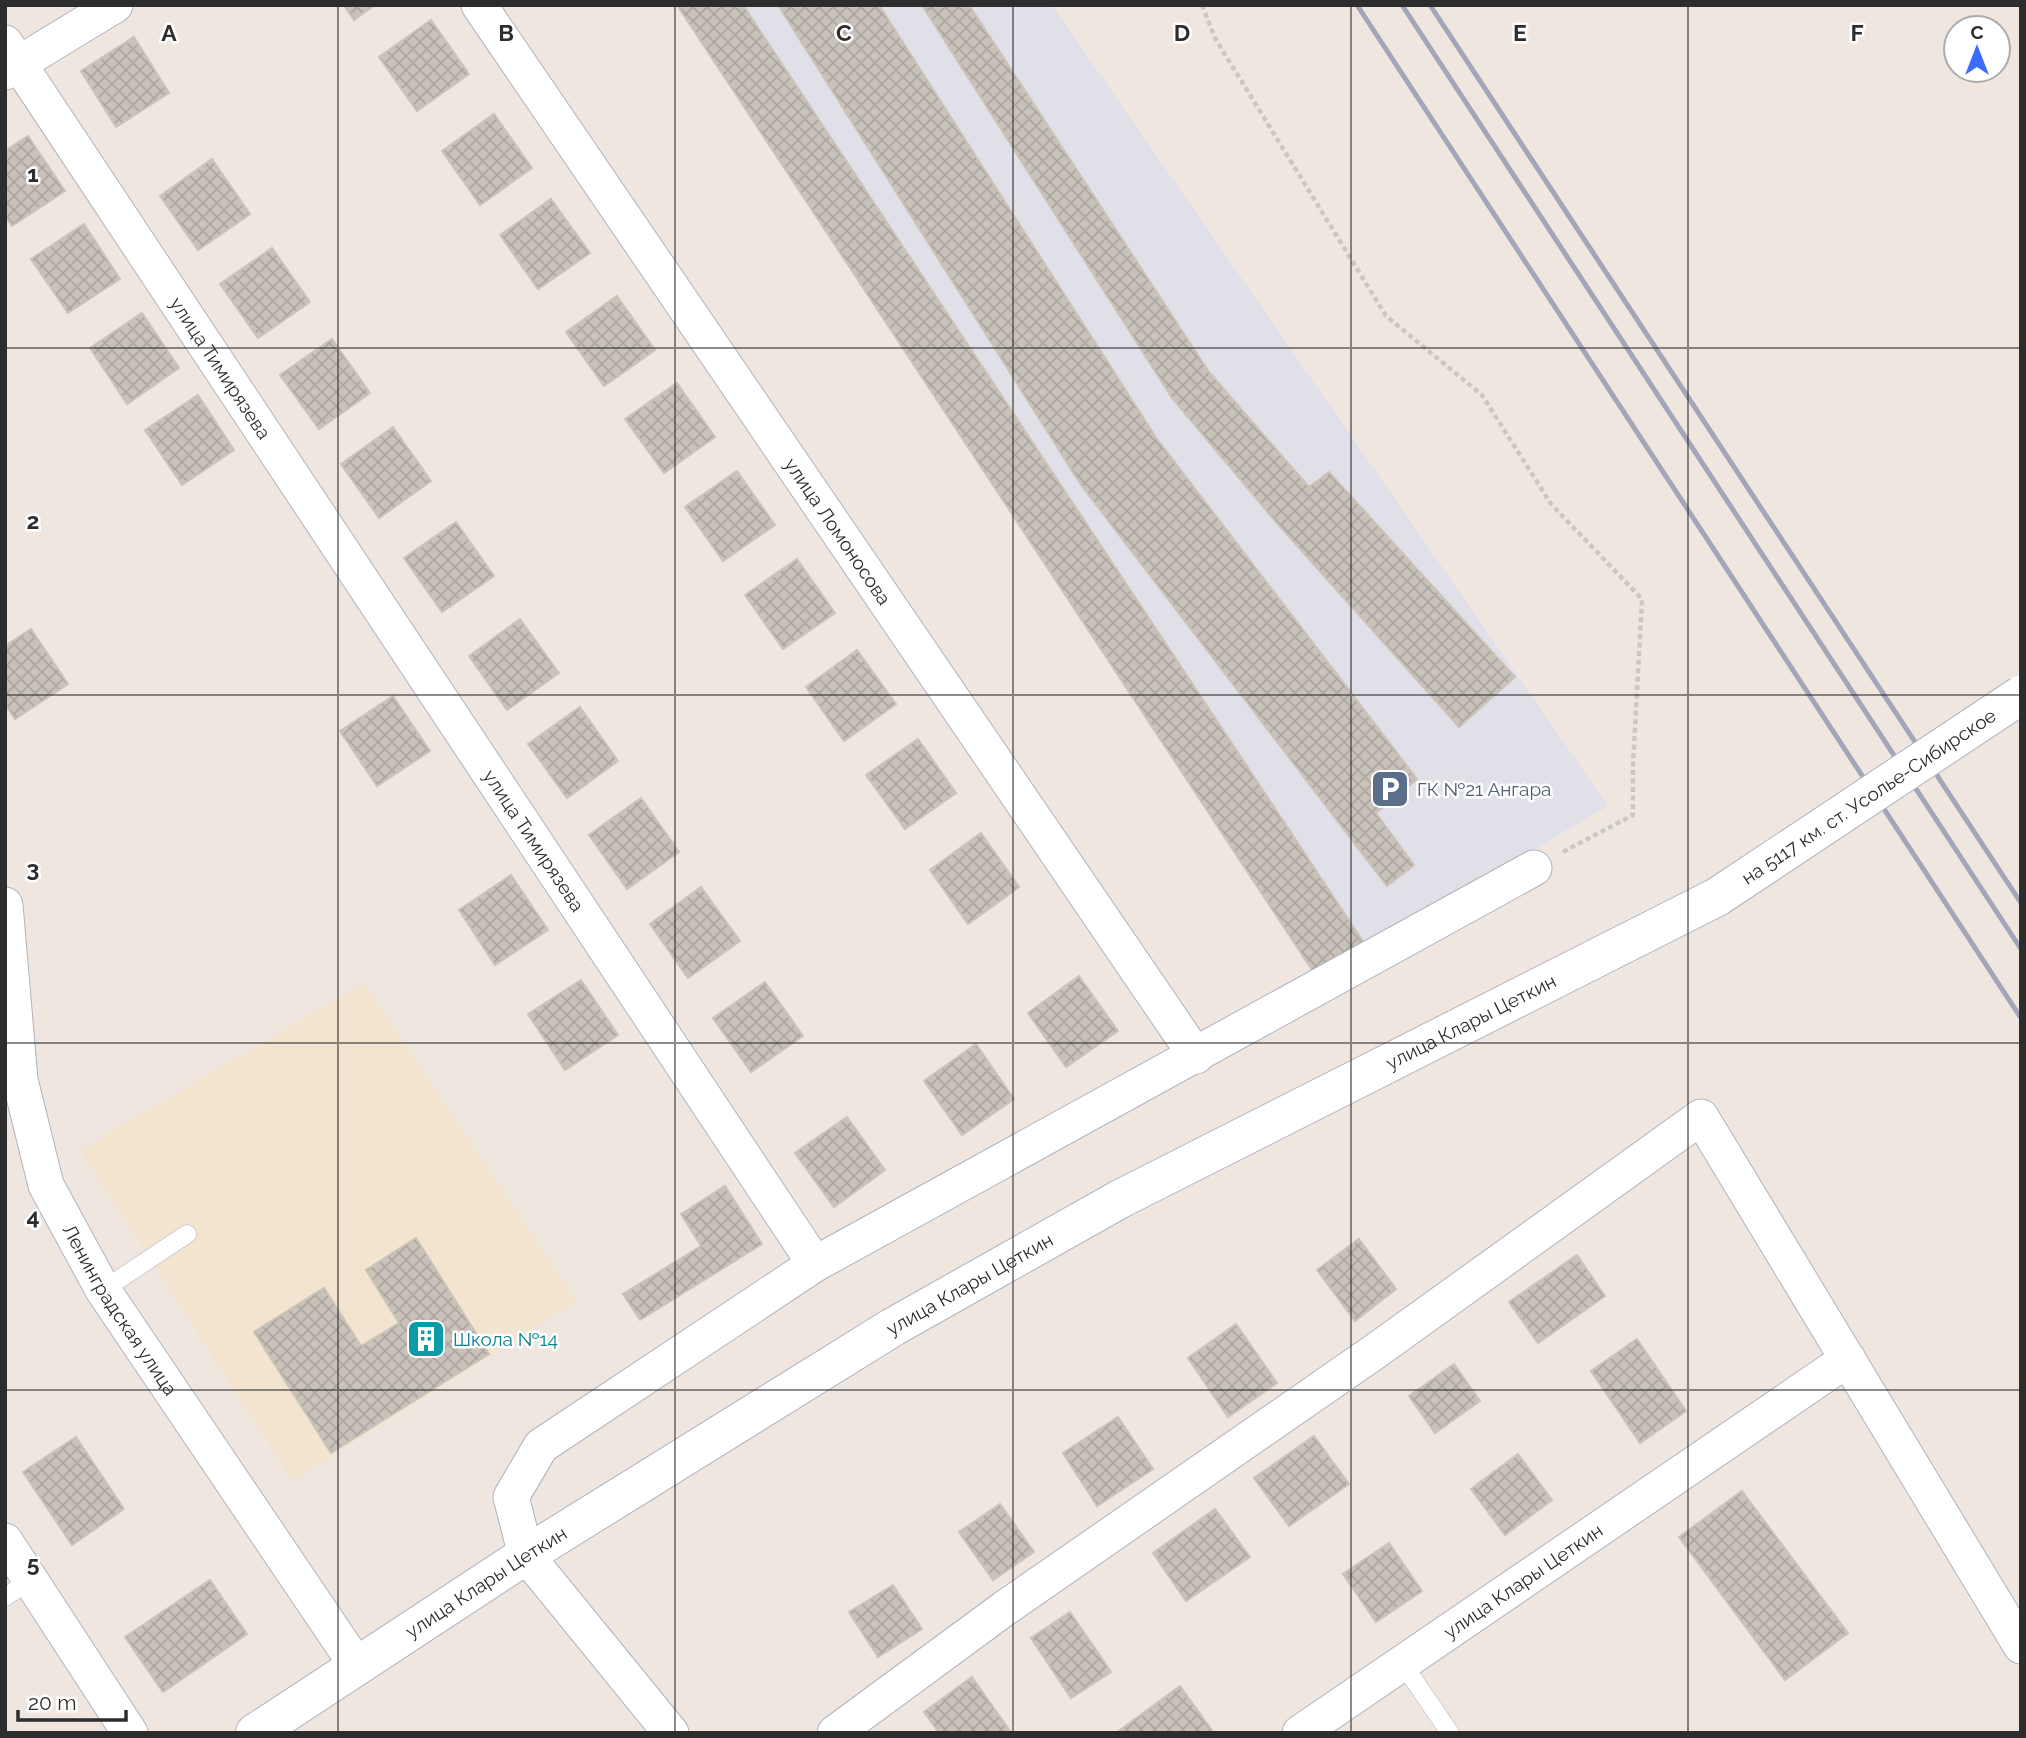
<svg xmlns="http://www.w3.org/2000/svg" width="2026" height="1738" font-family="Raleway,sans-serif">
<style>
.industrial{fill:#e1e0e8}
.education{fill:#f2e4ce}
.building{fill:url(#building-cross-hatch);stroke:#cbc3b8;stroke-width:2}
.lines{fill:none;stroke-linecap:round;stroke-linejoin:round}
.service-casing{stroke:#afb3bd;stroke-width:19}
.minor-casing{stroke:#afb3bd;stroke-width:37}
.tertiary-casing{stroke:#afb3bd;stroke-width:40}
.path{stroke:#c8c8c8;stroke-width:4.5;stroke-dasharray:5 3.5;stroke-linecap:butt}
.service{stroke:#fff;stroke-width:18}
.minor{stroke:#fff;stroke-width:35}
.tertiary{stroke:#fff;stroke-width:38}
.rail{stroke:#a1a6b9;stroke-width:5}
.tertiary-bridge-casing{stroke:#afb3bd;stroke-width:40;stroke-linecap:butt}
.tertiary-bridge{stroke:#fff;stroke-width:38}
.grid{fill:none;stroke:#2d2d2d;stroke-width:2;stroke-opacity:0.55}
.labels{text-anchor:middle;stroke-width:5;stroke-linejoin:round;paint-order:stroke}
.street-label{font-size:19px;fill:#2d2d2d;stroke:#fff}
.service-label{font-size:19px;fill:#4e5e75;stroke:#fff;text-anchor:start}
.culture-label{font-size:19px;fill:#0d838f;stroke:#fff;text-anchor:start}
.grid-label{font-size:23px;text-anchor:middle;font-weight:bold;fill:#2d2d2d;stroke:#fff;stroke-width:5;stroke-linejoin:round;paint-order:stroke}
</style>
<defs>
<pattern id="building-cross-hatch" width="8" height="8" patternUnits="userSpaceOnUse" patternTransform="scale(1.75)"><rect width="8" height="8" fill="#c8c2ba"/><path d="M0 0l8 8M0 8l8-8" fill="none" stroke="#aca7a0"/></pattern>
</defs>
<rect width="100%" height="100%" fill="#efe7df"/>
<!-- industrial -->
<path class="industrial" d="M677,5H1052L1608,806L1316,976Z"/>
<!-- education -->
<path class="education" d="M364,983L577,1301L292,1481L80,1150Z"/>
<!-- building -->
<path class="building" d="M344,5H375L354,20Z
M677,5H743L1366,946L1316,976Z
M778,5H879L1157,439L1417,779L1376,813L1414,865L1387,886L1081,485Z
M922,5H969L1209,372L1309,487L1329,472L1515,677L1459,727L1275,521L1172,398Z
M431,20L469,74L417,111L379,57Z
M134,37L169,93L116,127L81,71Z
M494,114L532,168L480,205L442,151Z
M28,136L65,191L12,226L5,216V151Z
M212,159L250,214L198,250L160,196Z
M551,199L590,253L538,289L500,235Z
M84,224L120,279L68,313L31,259Z
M272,248L310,302L258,338L220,284Z
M617,296L655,350L604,386L566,332Z
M142,313L179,368L127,404L90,348Z
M332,339L370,393L319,429L280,375Z
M677,383L715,437L664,473L625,419Z
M198,395L234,450L182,485L145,430Z
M393,427L431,481L379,518L341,464Z
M737,471L775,525L723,561L685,507Z
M456,522L494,576L442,612L404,558Z
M797,559L835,613L783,649L745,595Z
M520,619L559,673L507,710L469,656Z
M31,629L68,684L15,719L5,704V646Z
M857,650L896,704L844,741L806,687Z
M393,696L430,751L377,786L340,731Z
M580,707L618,761L567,798L528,744Z
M918,739L956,793L905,829L866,775Z
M641,798L679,852L627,889L589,835Z
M981,833L1019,887L968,924L930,870Z
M511,875L548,930L495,965L459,910Z
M701,887L740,941L688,978L650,924Z
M1079,976L1118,1031L1066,1067L1028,1013Z
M581,980L618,1035L565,1070L528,1014Z
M765,982L803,1036L751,1072L713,1018Z
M976,1044L1014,1099L962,1135L924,1081Z
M847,1117L885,1170L834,1207L795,1153Z
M725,1186L762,1244L640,1320L623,1294L701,1246L681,1214Z
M416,1238L489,1354L331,1453L254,1332L324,1288L361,1346L399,1323L366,1270Z
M1359,1239L1396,1289L1355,1321L1317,1270Z
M1577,1255L1605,1296L1538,1343L1509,1302Z
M1236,1324L1277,1383L1228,1417L1188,1358Z
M1637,1339L1686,1411L1640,1443L1591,1371Z
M1454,1364L1480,1401L1435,1433L1409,1396Z
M1118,1417L1153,1469L1097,1506L1063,1453Z
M1314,1436L1349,1484L1289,1526L1254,1478Z
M76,1437L124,1509L72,1545L23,1472Z
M1518,1454L1552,1500L1505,1535L1471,1489Z
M1742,1491L1848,1633L1785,1680L1679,1537Z
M1000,1504L1034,1552L993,1580L959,1532Z
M1215,1509L1250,1557L1186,1601L1153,1553Z
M1389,1543L1422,1591L1376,1622L1343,1574Z
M210,1580L247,1634L163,1692L125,1637Z
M893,1585L922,1629L878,1657L849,1612Z
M1070,1612L1111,1672L1071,1698L1031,1638Z
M972,1677L1010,1731L1008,1733H939L924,1712Z
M1180,1686L1214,1733H1116Z"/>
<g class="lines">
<defs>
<path id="service" d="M103,1290L187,1234
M5,1597L31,1580
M1403,1664L1450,1733"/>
<g id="minor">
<path id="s1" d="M479,5L1196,1056"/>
<path id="s2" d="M5,43L815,1264L541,1446L511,1497L526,1555L671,1733"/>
<path d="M5,72L115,5"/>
<path id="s3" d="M5,905L20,1080L46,1185L103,1290L357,1666"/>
<path d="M815,1264L1534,868"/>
<path d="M5,1541L130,1733"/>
<path d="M835,1733L1005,1608L1377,1350L1701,1117L2021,1646"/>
<path id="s4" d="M1300,1733L1848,1359"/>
</g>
<g id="tertiary">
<path id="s5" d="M255,1733L526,1555L893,1327L1120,1199L1717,897"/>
</g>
</defs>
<!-- service casing -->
<use href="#service" class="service-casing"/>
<!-- minor casing -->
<use href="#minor" class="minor-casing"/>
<!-- tertiary casing -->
<use href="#tertiary" class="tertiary-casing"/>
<!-- path -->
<path class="path" d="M1202,5L1215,38L1386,316L1482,395L1551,504L1642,599L1633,765V815L1563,852"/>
<!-- service -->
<use href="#service" class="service"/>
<!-- minor -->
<use href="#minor" class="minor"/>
<!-- tertiary -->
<use href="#tertiary" class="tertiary"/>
<!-- rail -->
<path class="rail" d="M1357,5L2021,1018
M1402,5L2021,949
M1430,5L2021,903"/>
<defs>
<g id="tertiary-bridge">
<path id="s6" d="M1717,897L2021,695"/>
</g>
</defs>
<!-- tertiary-bridge casing -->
<use href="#tertiary-bridge" class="tertiary-bridge-casing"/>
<!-- tertiary-bridge -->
<use href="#tertiary-bridge" class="tertiary-bridge"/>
</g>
<!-- grid -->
<path class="grid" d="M338,5V1733M675,5V1733M1013,5V1733M1351,5V1733M1688,5V1733M5,348H2021M5,695H2021M5,1043H2021M5,1390H2021"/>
<!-- icons -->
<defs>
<symbol id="parking-square" viewBox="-11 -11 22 22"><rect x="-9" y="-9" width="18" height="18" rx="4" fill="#5c6f8a" stroke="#fff"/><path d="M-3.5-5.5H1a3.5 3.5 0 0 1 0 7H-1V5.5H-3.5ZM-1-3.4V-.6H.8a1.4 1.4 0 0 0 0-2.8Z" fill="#fff"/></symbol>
<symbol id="building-square" viewBox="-11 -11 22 22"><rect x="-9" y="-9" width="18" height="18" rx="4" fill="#0f9aa8" stroke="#fff"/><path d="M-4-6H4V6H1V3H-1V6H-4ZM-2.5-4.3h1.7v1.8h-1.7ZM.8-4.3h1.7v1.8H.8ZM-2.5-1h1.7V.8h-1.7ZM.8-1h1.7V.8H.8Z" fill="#fff"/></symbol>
</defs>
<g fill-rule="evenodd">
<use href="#parking-square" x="1368" y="767" width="44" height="44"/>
<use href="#building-square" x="404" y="1317" width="44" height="44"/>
</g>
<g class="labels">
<!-- street labels -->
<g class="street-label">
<text dy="7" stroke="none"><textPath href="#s2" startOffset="390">улица Тимирязева</textPath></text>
<text dy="7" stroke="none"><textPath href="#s1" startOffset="637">улица Ломоносова</textPath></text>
<text dy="7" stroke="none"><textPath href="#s6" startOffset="182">на 5117 км. ст. Усолье-Сибирское</textPath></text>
<text dy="7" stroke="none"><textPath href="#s2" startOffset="957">улица Тимирязева</textPath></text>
<text dy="7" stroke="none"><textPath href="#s5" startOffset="1410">улица Клары Цеткин</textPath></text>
<text dy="7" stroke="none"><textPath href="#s5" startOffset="844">улица Клары Цеткин</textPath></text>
<text dy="7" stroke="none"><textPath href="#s3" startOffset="429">Ленинградская улица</textPath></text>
<text dy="7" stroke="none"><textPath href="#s5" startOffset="276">улица Клары Цеткин</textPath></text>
<text dy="7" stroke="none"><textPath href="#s4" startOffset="270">улица Клары Цеткин</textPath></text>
</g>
<!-- service labels -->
<g class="service-label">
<text x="1417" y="796">ГК №21 Ангара</text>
</g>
<!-- culture labels -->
<g class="culture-label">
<text x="453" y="1346">Школа №14</text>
</g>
</g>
<g class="grid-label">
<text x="169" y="41">A</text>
<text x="506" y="41">B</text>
<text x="844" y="41">C</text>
<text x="1182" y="41">D</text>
<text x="1520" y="41">E</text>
<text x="1857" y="41">F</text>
<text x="33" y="182">1</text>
<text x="33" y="529">2</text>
<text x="33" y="877">3</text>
<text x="33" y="1225">4</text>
<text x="33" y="1572">5</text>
</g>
<!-- border -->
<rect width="2026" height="1738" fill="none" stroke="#2d2d2d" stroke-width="14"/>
<!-- north arrow -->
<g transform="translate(1977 49)"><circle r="33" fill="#ffffff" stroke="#ababab" stroke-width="2"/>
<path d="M0-5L12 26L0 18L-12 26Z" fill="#3c6cff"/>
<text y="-10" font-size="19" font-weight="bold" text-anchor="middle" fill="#2d2d2d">С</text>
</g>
<!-- scale -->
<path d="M18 1710v10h108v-10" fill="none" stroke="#2d2d2d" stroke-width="3.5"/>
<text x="28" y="1710" font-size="21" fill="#2d2d2d" stroke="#ffffff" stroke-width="5" paint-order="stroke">20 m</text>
</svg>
